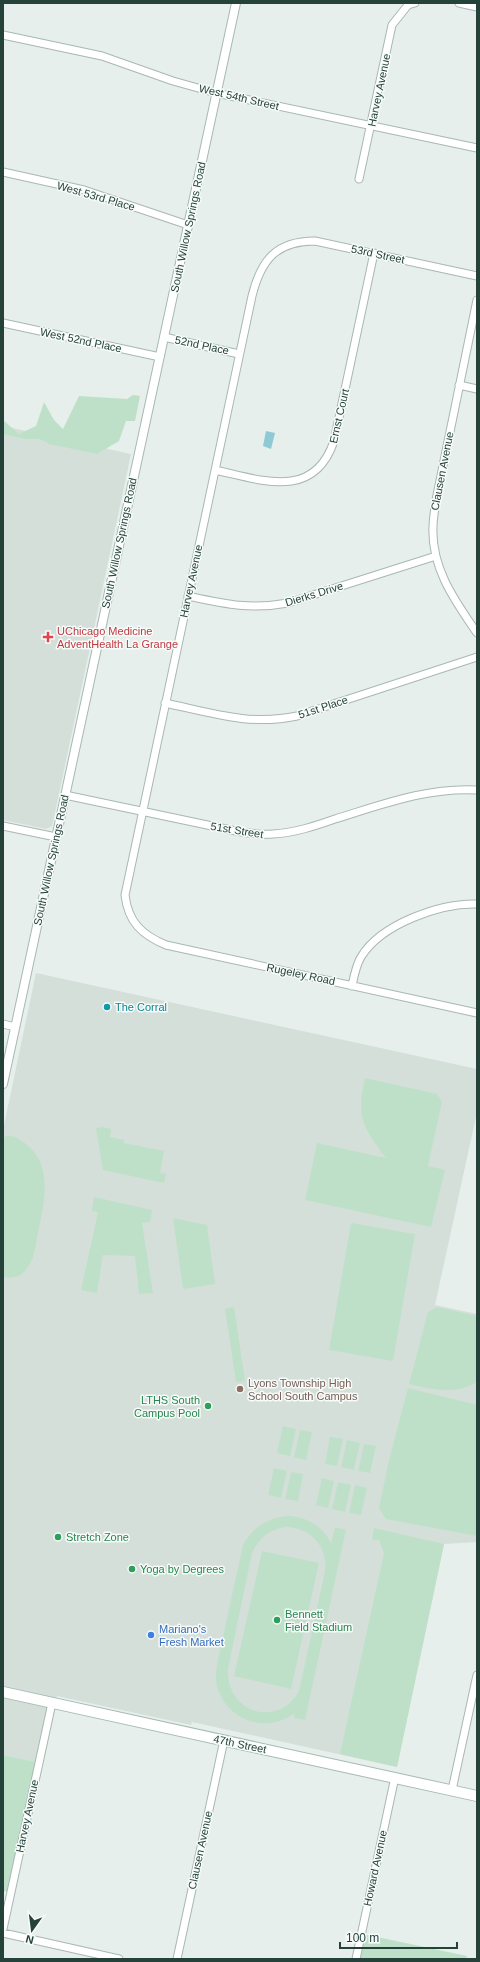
<svg xmlns="http://www.w3.org/2000/svg" width="480" height="1962" font-family="Arial,sans-serif">
<style>
.built{fill:#d4dfda}
.green{fill:#bfe0c8;fill-rule:evenodd}
.water{fill:#8ec9d4}
.lines{fill:none;stroke-linecap:round;stroke-linejoin:round}
.minor-casing{stroke:#a8b8b2;stroke-width:9}
.tertiary-casing{stroke:#a8b8b2;stroke-width:10}
.secondary-casing{stroke:#a4bbb3;stroke-width:12}
.minor{stroke:#fff;stroke-width:7}
.tertiary{stroke:#fff;stroke-width:8}
.secondary{stroke:#fff;stroke-width:10}
.health-dot{fill:#e0444e;stroke:#f7fbf9;stroke-width:1.5}
.culture-dot{fill:#0f9aa8;stroke:#f7fbf9;stroke-width:1.5}
.education-dot{fill:#8d6e63;stroke:#f7fbf9;stroke-width:1.5}
.leisure-dot{fill:#2e9e5b;stroke:#f7fbf9;stroke-width:1.5}
.shop-dot{fill:#3f7fe0;stroke:#f7fbf9;stroke-width:1.5}
.labels{text-anchor:middle;stroke-width:3;stroke-linejoin:round;paint-order:stroke}
.street-label{font-size:11px;fill:#24423a;stroke:#f7fbf9}
.health-label{font-size:11px;fill:#be3a42;stroke:#f7fbf9;text-anchor:start}
.culture-label{font-size:11px;fill:#0d838f;stroke:#f7fbf9;text-anchor:start}
.education-label{font-size:11px;fill:#785e54;stroke:#f7fbf9;text-anchor:start}
.leisure-label{font-size:11px;fill:#27864d;stroke:#f7fbf9;text-anchor:start}
.shop-label{font-size:11px;fill:#366cbe;stroke:#f7fbf9;text-anchor:start}
</style>
<rect width="100%" height="100%" fill="#e6efeb"/>
<!-- built -->
<path class="built" d="M3,426L131,454L53,822L52,826L46,829L3,820Z
M36,973L477,1069V1112L435,1305L477,1314V1542L444,1544L397,1767L192,1722L191,1725L57,1696L42,1761L36,1762L3,1755V1130Z"/>
<!-- green -->
<path class="green" d="M133,395L140,396L135,421H126L119,441L97,454L49,444L40,439H25L3,434V420L19,434L36,426L44,402L54,420L63,429L79,396L127,399Z
M365,1078L437,1094L442,1102L428,1166L445,1170L431,1227L305,1200L317,1143L386,1158C363,1128 356,1117 365,1078Z
M103,1127L111,1129L110,1137L124,1140V1143L164,1151L160,1173L166,1174L164,1183L103,1170L96,1128Z
M6,1136C14,1135 19,1139 26,1144C54,1166 44,1203 38,1233C35,1247 35,1262 23,1273C17,1278 10,1278 3,1277V1139Z
M94,1197L152,1210L150,1222L142,1223L153,1293L139,1294L135,1256L103,1255L97,1293L81,1290L98,1212L92,1211Z
M173,1218L207,1225L215,1284L183,1289Z
M351,1223L415,1234L393,1361L329,1350Z
M234,1307L245,1381L236,1382L225,1309Z
M437,1307L477,1316V1382C456,1395 432,1390 409,1384L428,1312Z
M408,1388L477,1405V1536L386,1519L379,1508L389,1460Z
M283,1426L296,1429L290,1456L277,1453Z
M300,1430L312,1432L306,1460L294,1457Z
M330,1437L343,1439L337,1466L325,1464Z
M347,1440L360,1443L354,1470L341,1467Z
M364,1444L376,1446L370,1473L358,1471Z
M274,1468L287,1471L281,1498L268,1495Z
M291,1472L303,1474L298,1501L285,1499Z
M322,1478L334,1481L328,1508L316,1505Z
M338,1482L351,1485L345,1512L332,1509Z
M355,1485L367,1488L361,1515L349,1513Z
M289,1516C308,1517 323,1527 331,1543L335,1527L346,1530L305,1720L294,1718L295,1713C268,1734 228,1721 218,1689C215,1681 216,1673 217,1664L243,1545C253,1527 269,1517 289,1516ZM285,1527C310,1527 328,1546 325,1571L299,1691C278,1729 226,1713 228,1669L252,1553C259,1538 269,1530 285,1527Z
M374,1528L444,1544L397,1767L340,1754L384,1553L379,1540H372Z
M262,1551L319,1563L291,1689L234,1676Z
M3,1755L36,1762L8,1892L3,1891Z
M363,1934L467,1956L466,1959H358Z"/>
<!-- water -->
<path class="water" d="M266,431L275,433L271,449L263,446Z"/>
<g class="lines">
<defs>
<path id="minor" d="M459,3L477,7
M3,35L102,56L173,81L216,93L477,148
M3,172L84,190L188,225
M359,179L392,25L408,5L415,3
M477,276L315,241C276,241 261,260 252,296L125,895C128,922 142,935 166,945L477,1013
M477,300L436,500C435,509 433,518 433,527C431,568 455,601 477,633
M3,323L160,357
M164,337L239,354
M459,385L477,389
M215,470C261,480 314,501 334,441L374,253
M188,596C225,604 250,610 288,603L436,556
M165,703C212,713 250,726 297,716L477,657
M65,795L231,830C245,833 259,835 273,834C294,833 315,826 335,819C381,805 428,787 477,790
M3,826L56,837
M352,986C354,976 356,965 361,957C381,924 440,903 477,904
M3,1024L15,1027
M452,1790L477,1675
M3,1929L52,1703
M3,1933L119,1959
M177,1959L224,1740
M356,1959L395,1777"/>
<path id="tertiary" d="M3,1084L236,3"/>
<path id="secondary" d="M3,1692L477,1796"/>
</defs>
<!-- minor casing -->
<use href="#minor" class="minor-casing"/>
<!-- tertiary casing -->
<use href="#tertiary" class="tertiary-casing"/>
<!-- secondary casing -->
<use href="#secondary" class="secondary-casing"/>
<!-- minor -->
<use href="#minor" class="minor"/>
<!-- tertiary -->
<use href="#tertiary" class="tertiary"/>
<!-- secondary -->
<use href="#secondary" class="secondary"/>
</g>
<!-- markers -->
<path class="health-dot" d="M46 631h4v4h4v4h-4v4h-4v-4h-4v-4h4z"/>
<circle class="culture-dot" cx="107" cy="1007" r="4"/>
<circle class="education-dot" cx="240" cy="1389" r="4"/>
<g class="leisure-dot">
<circle cx="208" cy="1406" r="4"/>
<circle cx="58" cy="1537" r="4"/>
<circle cx="132" cy="1569" r="4"/>
<circle cx="277" cy="1620" r="4"/>
</g>
<circle class="shop-dot" cx="151" cy="1635" r="4"/>
<g class="labels">
<!-- street labels -->
<g class="street-label">
<text transform="translate(379 90) rotate(-78)" y="4">Harvey Avenue</text>
<text transform="translate(239 97) rotate(13)" y="4">West 54th Street</text>
<text transform="translate(96 196) rotate(16)" y="4">West 53rd Place</text>
<text transform="translate(188 227) rotate(-78)" y="4">South Willow Springs Road</text>
<text transform="translate(378 254) rotate(12)" y="4">53rd Street</text>
<text transform="translate(81 340) rotate(12)" y="4">West 52nd Place</text>
<text transform="translate(202 345) rotate(12)" y="4">52nd Place</text>
<text transform="translate(339 416) rotate(-77)" y="4">Ernst Court</text>
<text transform="translate(442 471) rotate(-79)" y="4">Clausen Avenue</text>
<text transform="translate(119 543) rotate(-78)" y="4">South Willow Springs Road</text>
<text transform="translate(191 581) rotate(-78)" y="4">Harvey Avenue</text>
<text transform="translate(314 594) rotate(-17)" y="4">Dierks Drive</text>
<text transform="translate(323 707) rotate(-18)" y="4">51st Place</text>
<text transform="translate(237 830) rotate(9)" y="4">51st Street</text>
<text transform="translate(51 860) rotate(-78)" y="4">South Willow Springs Road</text>
<text transform="translate(301 974) rotate(12)" y="4">Rugeley Road</text>
<text transform="translate(240 1744) rotate(12)" y="4">47th Street</text>
<text transform="translate(27 1816) rotate(-78)" y="4">Harvey Avenue</text>
<text transform="translate(200 1850) rotate(-78)" y="4">Clausen Avenue</text>
<text transform="translate(375 1868) rotate(-78)" y="4">Howard Avenue</text>
</g>
<!-- health labels -->
<g class="health-label">
<text x="57" y="635">UChicago Medicine<tspan x="57" dy="13">AdventHealth La Grange</tspan></text>
</g>
<!-- culture labels -->
<g class="culture-label">
<text x="115" y="1011">The Corral</text>
</g>
<!-- education labels -->
<g class="education-label">
<text x="248" y="1387">Lyons Township High<tspan x="248" dy="13">School South Campus</tspan></text>
</g>
<!-- leisure labels -->
<g class="leisure-label">
<text x="200" y="1404" text-anchor="end">LTHS South<tspan x="200" dy="13">Campus Pool</tspan></text>
<text x="66" y="1541">Stretch Zone</text>
<text x="140" y="1573">Yoga by Degrees</text>
<text x="285" y="1618">Bennett<tspan x="285" dy="13">Field Stadium</tspan></text>
</g>
<!-- shop labels -->
<g class="shop-label">
<text x="159" y="1633">Mariano's<tspan x="159" dy="13">Fresh Market</tspan></text>
</g>
</g>
<!-- border -->
<rect width="480" height="1962" fill="none" stroke="#24423a" stroke-width="8"/>
<!-- north arrow -->
<g transform="translate(32 1930) rotate(194)" stroke="#f7fbf9" stroke-width="3" paint-order="stroke">
<path d="M0-3L7 15L0 10L-7 15Z" fill="#24423a"/>
<text y="-6" font-size="11" font-weight="bold" text-anchor="middle" fill="#24423a">N</text>
</g>
<!-- scale -->
<path d="M340 1942v6h117v-6" fill="none" stroke="#24423a" stroke-width="2"/>
<text x="346" y="1942" font-size="12" fill="#24423a" stroke="#f7fbf9" stroke-width="3" paint-order="stroke">100 m</text>
</svg>
